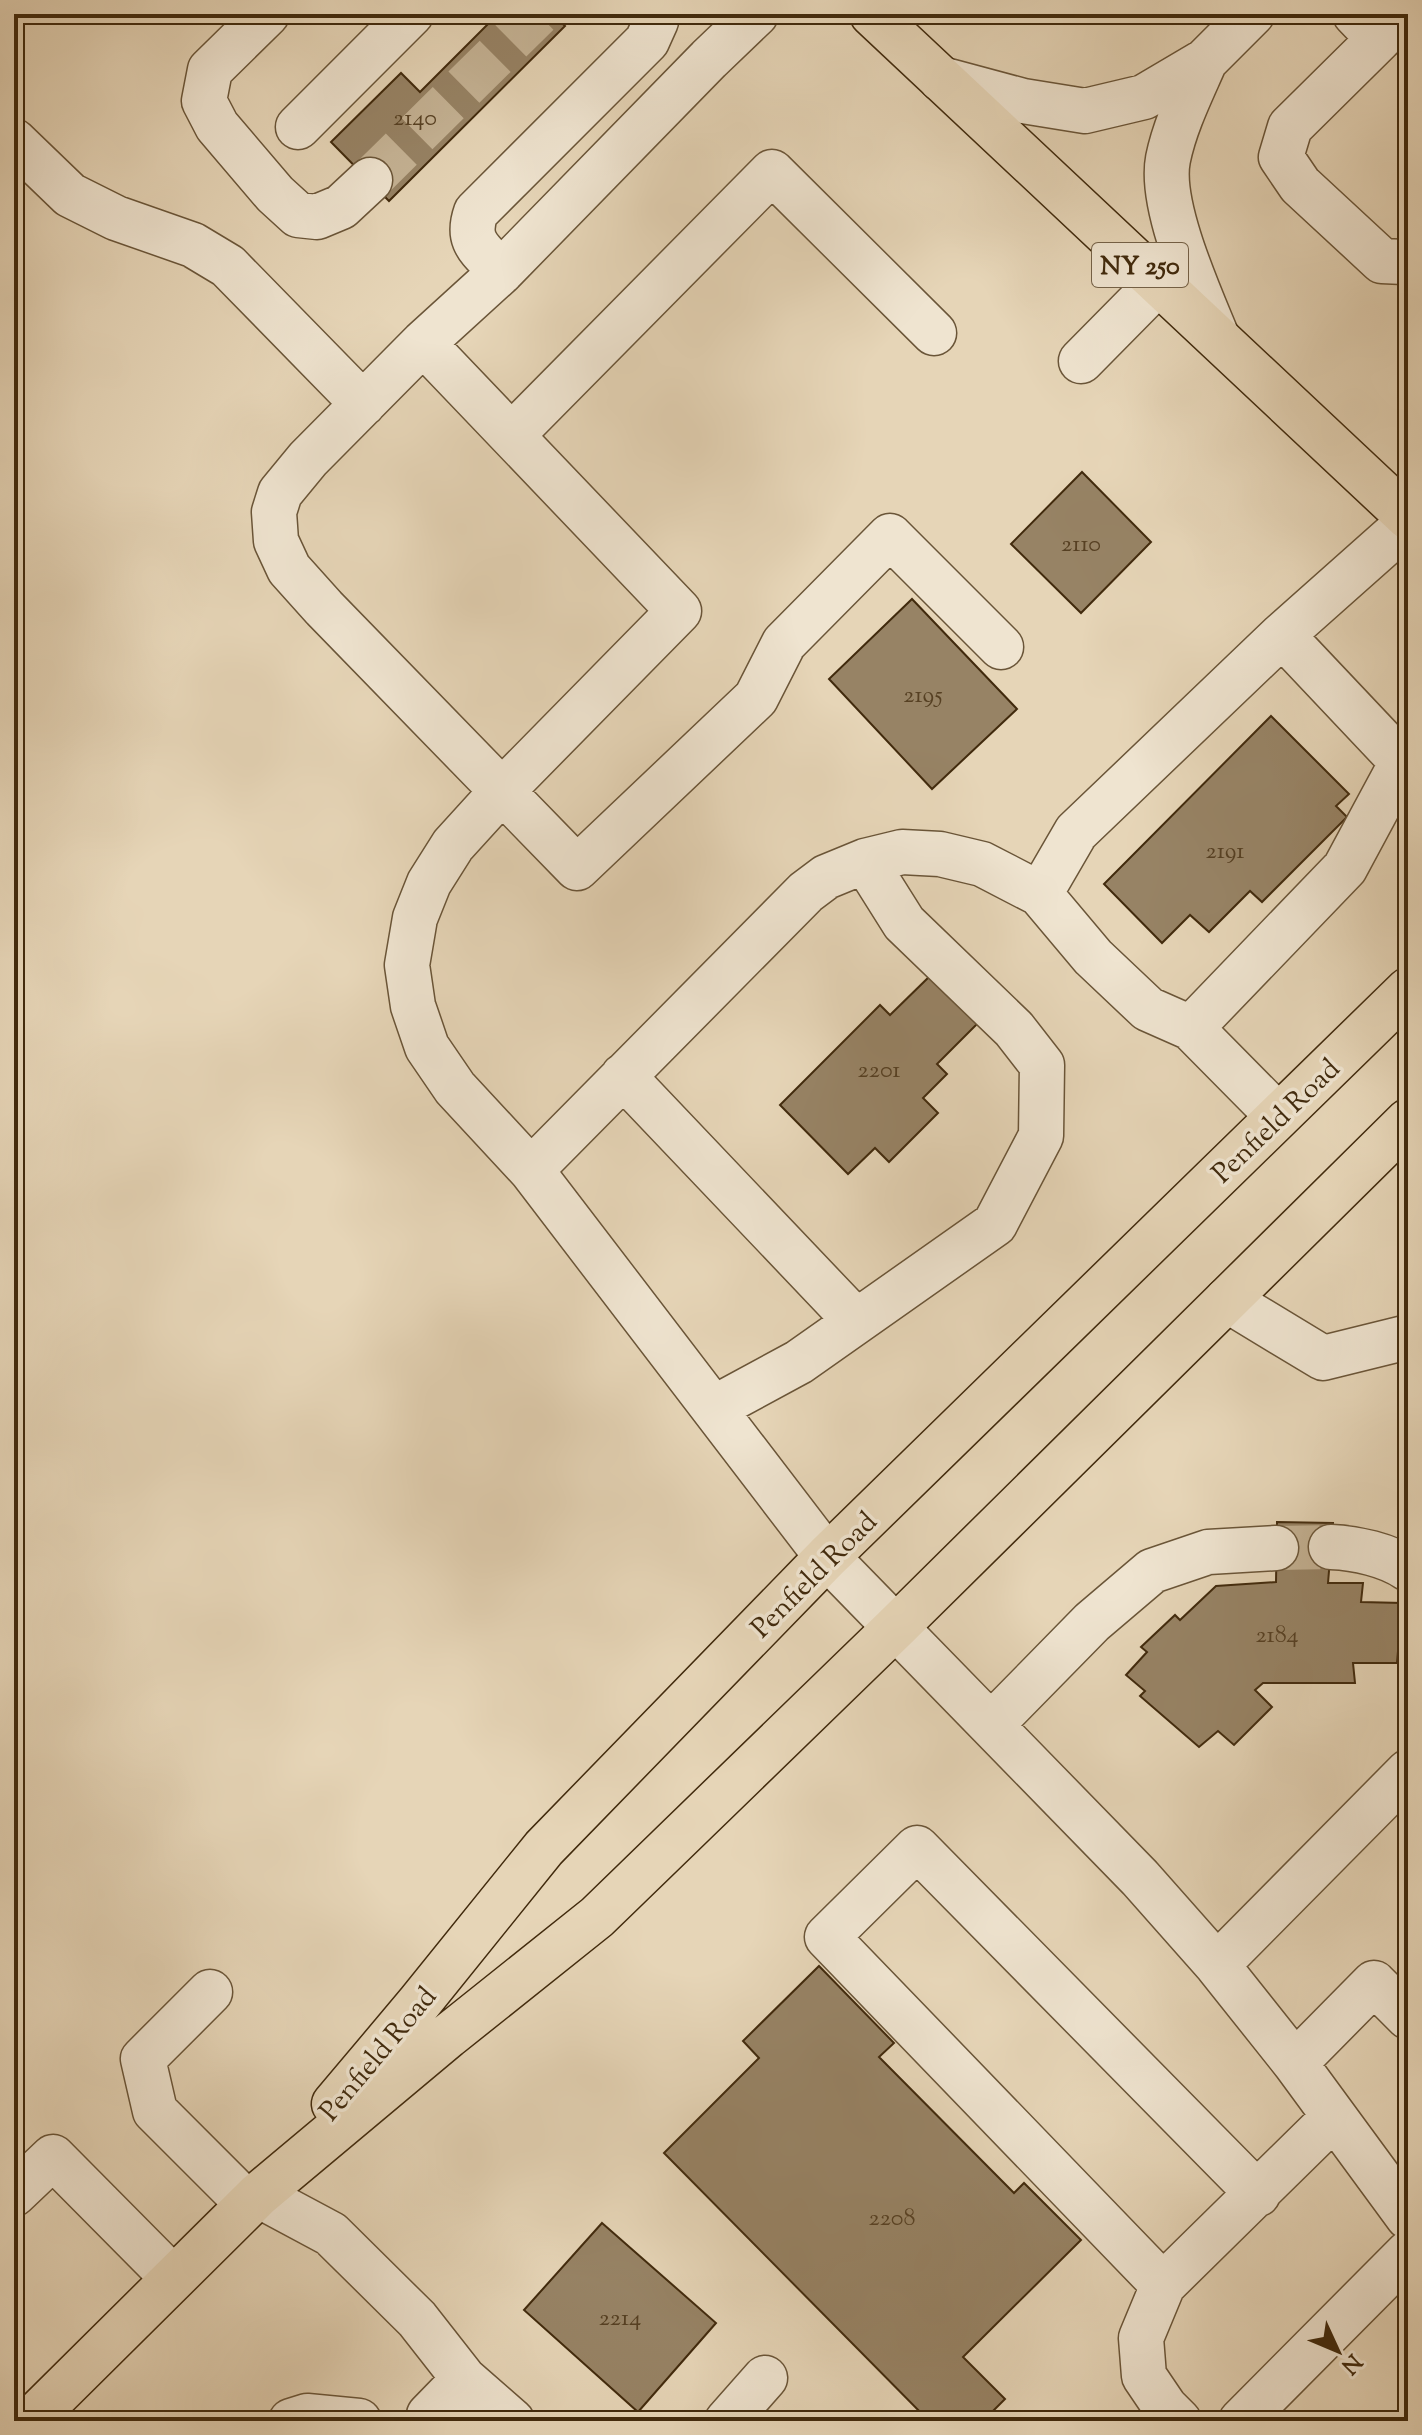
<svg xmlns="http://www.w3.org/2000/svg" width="1422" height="2435" font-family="'Sorts Mill Goudy',serif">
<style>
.building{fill:#978365;stroke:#412a0d;stroke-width:2}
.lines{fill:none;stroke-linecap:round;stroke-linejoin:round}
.minor-tunnel{stroke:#c5b395;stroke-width:44;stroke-dasharray:44 22;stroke-linecap:butt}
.minor-casing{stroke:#6a5538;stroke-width:47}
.major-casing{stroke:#412a0d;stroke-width:47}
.minor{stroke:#efe4d0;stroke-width:44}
.major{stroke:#e6d5b7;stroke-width:44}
.labels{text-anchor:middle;stroke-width:7;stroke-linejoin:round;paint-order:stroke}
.number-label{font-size:24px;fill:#564023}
.shield{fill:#efe4d0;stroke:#756248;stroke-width:2}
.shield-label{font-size:26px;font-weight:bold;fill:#412a0d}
.street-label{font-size:28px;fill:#412a0d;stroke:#efe4d0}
</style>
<rect width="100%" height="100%" fill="#e6d5b7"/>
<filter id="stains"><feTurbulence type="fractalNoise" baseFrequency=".0025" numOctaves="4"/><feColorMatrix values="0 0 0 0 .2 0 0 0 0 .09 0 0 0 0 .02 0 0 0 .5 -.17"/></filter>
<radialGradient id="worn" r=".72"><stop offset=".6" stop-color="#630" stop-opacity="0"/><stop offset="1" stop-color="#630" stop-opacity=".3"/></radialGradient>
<!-- building -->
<path class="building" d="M498,14H553L565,26L389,201L331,142L401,73L420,92Z
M1082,472L1151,542L1081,613L1011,544Z
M912,599L1017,709L932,789L829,679Z
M1271,716L1349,794L1336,806L1347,817L1262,902L1250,891L1209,932L1190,915L1162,943L1104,884Z
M932,974L980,1021L937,1064L947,1074L923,1098L938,1113L889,1162L875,1148L848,1174L780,1105L880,1005L890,1015Z
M1277,1522L1333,1523L1328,1583H1363L1361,1602L1402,1603L1397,1663H1353L1355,1683H1263L1255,1690L1272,1707L1234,1745L1218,1731L1199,1747L1140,1696L1145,1691L1126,1675L1147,1652L1141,1647L1175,1615L1180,1620L1216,1586L1276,1582Z
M819,1966L894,2043L879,2057L1014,2193L1024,2183L1081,2240L963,2357L1005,2399L983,2421H929L664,2153L759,2058L743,2041Z
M602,2223L716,2323L638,2412L524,2310Z"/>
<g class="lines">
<!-- minor-tunnel -->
<path class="minor-tunnel" d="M370,180L538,14
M1276,1548L1331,1547"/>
<defs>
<path id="minor" d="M267,14L210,70L204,101L217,126L275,194L298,215L317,217L341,207L370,180
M756,14L709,59L501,272L423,343L308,459L280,493L274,512L276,541L289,569L324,608L577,868L756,698L784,643L890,536L1001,647
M1355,14L1379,39L1405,14
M1379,39L1290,127L1281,157L1300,185L1382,261L1404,262L1408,259
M1205,61C1191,93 1175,125 1168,159C1159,205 1199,293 1217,337
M941,79L1023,101L1085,111L1144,97L1205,61L1252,14
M298,127L411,14
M14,141L70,195L116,218L193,245L228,266L363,404
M501,272C482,250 465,243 476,212L647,41L656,21L655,14
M423,343L679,611L503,790L453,845L429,883L415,918L407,965L413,1006L427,1047L455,1088L531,1170L827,1557L1140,1878L1217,1965L1295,2063L1408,2217
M1081,361L1159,282
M512,435L772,172L934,333
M1282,635L1408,523
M1040,894L1076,832L1282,635L1402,762L1345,868L1191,1028
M623,1076L856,1321
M531,1170L806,892L826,877L865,861L902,852L940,854L982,864L1040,894L1093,957L1148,1009L1191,1028L1278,1116
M1227,1300L1323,1358L1408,1337
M714,1408L799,1362L995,1224L1041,1136L1042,1065L1014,1029L904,923L865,861
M1331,1547C1356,1548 1388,1555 1408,1569
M991,1725L1092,1622L1152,1571L1208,1552L1276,1548
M1217,1965L1408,1772
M210,1992L143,2059L155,2111L248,2204
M1295,2063L1374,1983L1408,2017
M14,2194L53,2157L172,2277
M258,2195L331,2234L417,2319L464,2379L512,2421
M1163,2285L827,1937L917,1848L1258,2194
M291,2421L307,2416L359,2421
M428,2421L429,2415L464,2379
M727,2421L765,2378
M1179,2421L1165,2407L1144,2376L1141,2338L1163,2285L1334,2117
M1241,2421L1408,2253"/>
<path id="major" d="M872,14L1408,517
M334,2104L419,2003L544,1848L827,1557L1408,990
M30,2421L258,2195L448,2036L597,1917L896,1627L1408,1121"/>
</defs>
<!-- minor casing -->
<use href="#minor" class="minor-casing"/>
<!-- major casing -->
<use href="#major" class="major-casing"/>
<!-- minor -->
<use href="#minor" class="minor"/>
<!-- major -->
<use href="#major" class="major"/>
</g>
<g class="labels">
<!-- number labels -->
<g class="number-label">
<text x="415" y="125">2140</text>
<text x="1081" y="551">2110</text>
<text x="923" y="702">2195</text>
<text x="1225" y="858">2191</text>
<text x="879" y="1077">2201</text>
<text x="1277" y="1642">2184</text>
<text x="892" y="2225">2208</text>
<text x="620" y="2325">2214</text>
</g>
<!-- shield labels -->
<rect class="shield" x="1092" y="243" width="96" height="44" rx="6"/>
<g class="shield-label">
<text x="1140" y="274">NY 250</text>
</g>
<!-- street labels -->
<g class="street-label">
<text transform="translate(1275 1120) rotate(-44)" y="10">Penfield Road</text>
<text transform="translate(813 1574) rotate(-45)" y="10">Penfield Road</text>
<text transform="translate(377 2053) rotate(-50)" y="10">Penfield Road</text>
</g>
</g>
<!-- margin -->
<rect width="1422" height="2435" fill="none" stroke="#e6d5b7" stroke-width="48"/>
<rect x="16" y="16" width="1390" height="2403" fill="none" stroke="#412a0d" stroke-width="4"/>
<rect x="24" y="24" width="1374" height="2387" fill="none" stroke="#412a0d" stroke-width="2"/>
<!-- north arrow -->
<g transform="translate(1338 2351) rotate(134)" stroke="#efe4d0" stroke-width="6" paint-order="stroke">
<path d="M0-6L14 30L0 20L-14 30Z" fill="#412a0d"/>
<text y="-12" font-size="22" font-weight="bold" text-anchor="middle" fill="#412a0d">N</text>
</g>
<rect width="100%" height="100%" filter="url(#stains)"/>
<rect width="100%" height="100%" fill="url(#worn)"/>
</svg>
